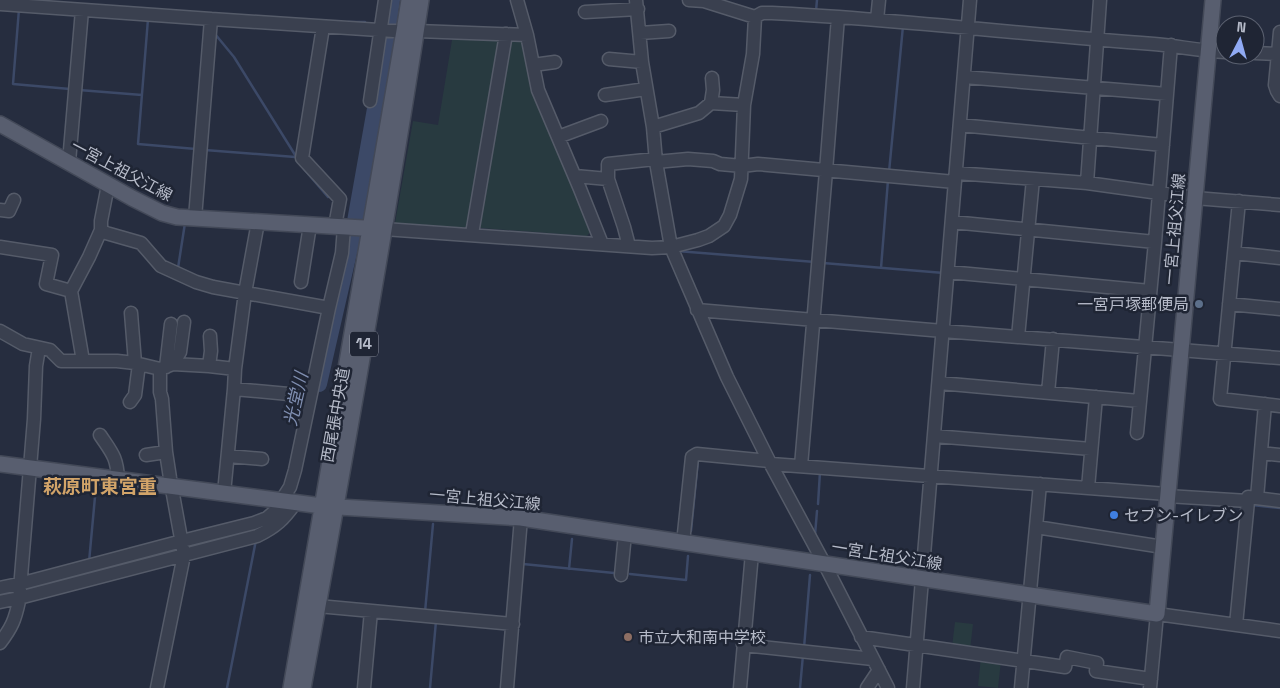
<svg xmlns="http://www.w3.org/2000/svg" width="1280" height="688" font-family="'Space Grotesk','Noto Sans JP',sans-serif">
<style>
.green{fill:#283a40}
.lines{fill:none;stroke-linecap:round;stroke-linejoin:round}
.stream{stroke:#3c4967;stroke-width:2.5}
.river{stroke:#3c4967;stroke-width:16}
.minor-casing{stroke:#555b69;stroke-width:15}
.major-casing{stroke:#434958;stroke-width:18}
.minor{stroke:#3a404f;stroke-width:12}
.major{stroke:#585e6f;stroke-width:15}
.service-dot{fill:#5c6f8a;stroke:#1f2534;stroke-width:2}
.shop-dot{fill:#3f7fe0;stroke:#1f2534;stroke-width:2}
.education-dot{fill:#8d6e63;stroke:#1f2534;stroke-width:2}
.labels{text-anchor:middle;stroke-width:5;stroke-linejoin:round;paint-order:stroke}
.shield{fill:#1f2534;stroke:#898e9c;stroke-width:1}
.shield-label{font-size:15px;font-weight:bold;fill:#b6bbc9}
.street-label{font-size:16px;fill:#b6bbc9;stroke:#1f2534}
.poi-label{font-size:16px;fill:#b6bbc9;stroke:#1f2534;text-anchor:start}
.water-label{font-size:18px;font-style:italic;fill:#7f8eb0;stroke:#1f2534}
.quarter-label{font-size:19px;font-weight:bold;fill:#d2a469;stroke:#1f2534}
</style>
<rect width="100%" height="100%" fill="#262d3f"/>
<!-- green -->
<path class="green" d="M453,34L502,36L470,228L395,223L413,121L438,125Z
M510,40H522L592,230L587,236L481,228L478,224Z
M955,622L973,624L970,650L952,647Z
M981,657L1001,661L998,688L978,686Z"/>
<g class="lines">
<!-- stream -->
<path class="stream" d="M19,9L13,84L70,89
M816,11L817,0
M148,19L138,144L196,149
M348,22H365
M215,34L234,57L297,158
M79,90L142,95
M205,150L295,157
M304,169L328,197
M889,172L903,26
M677,251L815,262
M823,263L944,273
M178,268L185,223
M881,268L888,180
M818,504L820,472
M1252,505L1280,508
M691,531L698,460
M815,535L817,511
M89,562L96,486
M523,564L614,573
M569,569L572,539
M630,574L686,580L688,556
M425,612L433,524
M804,648L810,575
M227,688L256,540
M430,688L436,621
M800,688L803,655"/>
<!-- river -->
<path class="river" d="M319,384L351,244L384,58L392,0
M0,595C85,576 170,551 254,529"/>
<defs>
<path id="minor" d="M517,0L527,35L538,90L580,189L602,244
M636,0L642,62L653,127L656,162L671,247L727,377L769,461L824,563L888,688
M689,0L704,1L755,17L762,13H772C900,19 1026,35 1154,44C1177,46 1201,51 1225,52
M0,4L211,19L394,31H404
M585,12L638,9
M877,20L879,0
M323,27L302,158L340,199L335,226
M417,31L527,35
M1280,32L1275,85L1277,91L1280,96
M640,33L669,31
M1255,53L1280,54
M609,59L642,62
M533,65L555,62
M964,77L1167,94
M605,95L646,89
M370,101L385,0
M711,103L713,90L712,78
M960,125L1163,145
M653,127L699,113L711,103L744,105
M558,137L601,121
M69,162L82,10
M656,162L688,159L713,161L720,164L742,166L758,164L955,182
M956,173L1087,183L1195,198L1280,205
M575,176L608,179
M1087,183L1100,0
M108,185L101,221V230L106,233L141,243L161,266L196,282L213,287L329,308
M1239,201L1220,399L1280,406
M0,210L9,211L14,200
M195,218L211,19
M952,222L1155,242
M384,229L652,248L671,247L698,240L709,236L724,226L730,215L741,179L744,105L753,54L755,17
M472,234L506,34
M629,246L624,227L608,179V164L655,159
M0,247L52,255L46,284L71,291
M1234,253L1280,258
M948,272L1150,291
M301,282L310,225
M1229,304L1280,309
M697,310L943,331L1280,358
M131,313L135,363
M0,331L23,344L50,350L61,361H117L135,363L160,369L173,364L209,366L235,369
M1018,337L1033,179
M83,361L71,291L89,257L101,230
M173,364L180,352L184,322
M209,366L211,351L210,336
M166,367L171,324
M939,383L1139,401
M234,389L310,396
M1048,393L1053,339
M130,402L135,395L139,364
M1137,433L1155,242L1171,45
M100,435C112,453 117,457 118,479
M934,436L1091,449
M1261,453L1280,455
M146,455L166,452
M228,456L262,459
M771,464L1167,494
M801,466L826,171L838,17
M1088,488L1096,397
M224,493L234,389L235,369L245,293L258,222
M1167,496L1248,501V497L1280,501
M1257,498L1265,404
M1036,527L1163,547
M683,543L692,457L697,454L769,461
M621,575L625,534
M0,588L23,583L182,541L254,523L267,518L274,512L290,487L295,470L329,308L342,253L344,227
M0,602L19,598L257,536C276,527 284,519 296,502
M318,606L513,624
M1236,625L1248,501
M861,637L1065,667L1067,657L1097,663L1096,671L1151,679
M0,643C12,627 15,620 19,601L34,419L36,366L39,348
M743,645L873,659
M157,688L184,555L170,478L166,452L162,399L160,392V369
M364,688L371,611
M507,688L521,518
M740,688L752,553
M867,688L879,670
M913,688L970,0
M1021,688L1040,484
M1150,688L1157,614L1280,631"/>
<path id="major" d="M0,124L132,198L162,213L177,217L380,229
M0,464L322,506L521,518L1157,614L1213,0
M291,688L404,31L409,0
M303,688C345,459 386,230 421,0"/>
</defs>
<!-- minor casing -->
<use href="#minor" class="minor-casing"/>
<!-- major casing -->
<use href="#major" class="major-casing"/>
<!-- minor -->
<use href="#minor" class="minor"/>
<!-- major -->
<use href="#major" class="major"/>
</g>
<!-- markers -->
<circle class="service-dot" cx="1199" cy="304" r="5"/>
<circle class="shop-dot" cx="1114" cy="515" r="5"/>
<circle class="education-dot" cx="628" cy="637" r="5"/>
<g class="labels">
<!-- shield labels -->
<rect class="shield" x="350" y="331.5" width="28" height="25" rx="4"/>
<g class="shield-label">
<text x="364" y="349">14</text>
</g>
<!-- street labels -->
<g class="street-label">
<text transform="translate(122 170) rotate(28)" y="6">一宮上祖父江線</text>
<text transform="translate(1174 229) rotate(-85)" y="6">一宮上祖父江線</text>
<text transform="translate(335 415) rotate(-80)" y="6">西尾張中央道</text>
<text transform="translate(485 499) rotate(5)" y="6">一宮上祖父江線</text>
<text transform="translate(887 555) rotate(9)" y="6">一宮上祖父江線</text>
</g>
<!-- poi labels -->
<g class="poi-label">
<text x="1189" y="310" text-anchor="end">一宮戸塚郵便局</text>
<text x="1124" y="521">セブン-イレブン</text>
<text x="638" y="643">市立大和南中学校</text>
</g>
<!-- water labels -->
<g class="water-label">
<text transform="translate(296 399) rotate(-77)" y="6">光堂川</text>
</g>
<!-- quarter labels -->
<g class="quarter-label">
<text x="100" y="493">萩原町東宮重</text>
</g>
</g>
<!-- north arrow -->
<g transform="translate(1240 40) rotate(6)"><circle r="24" fill="#1f2534" stroke="#5b6170"/>
<path d="M0-4L9 19L0 12L-9 19Z" fill="#90aaf4"/>
<text y="-8" font-size="14" font-weight="bold" text-anchor="middle" fill="#b6bbc9">N</text>
</g>
</svg>
